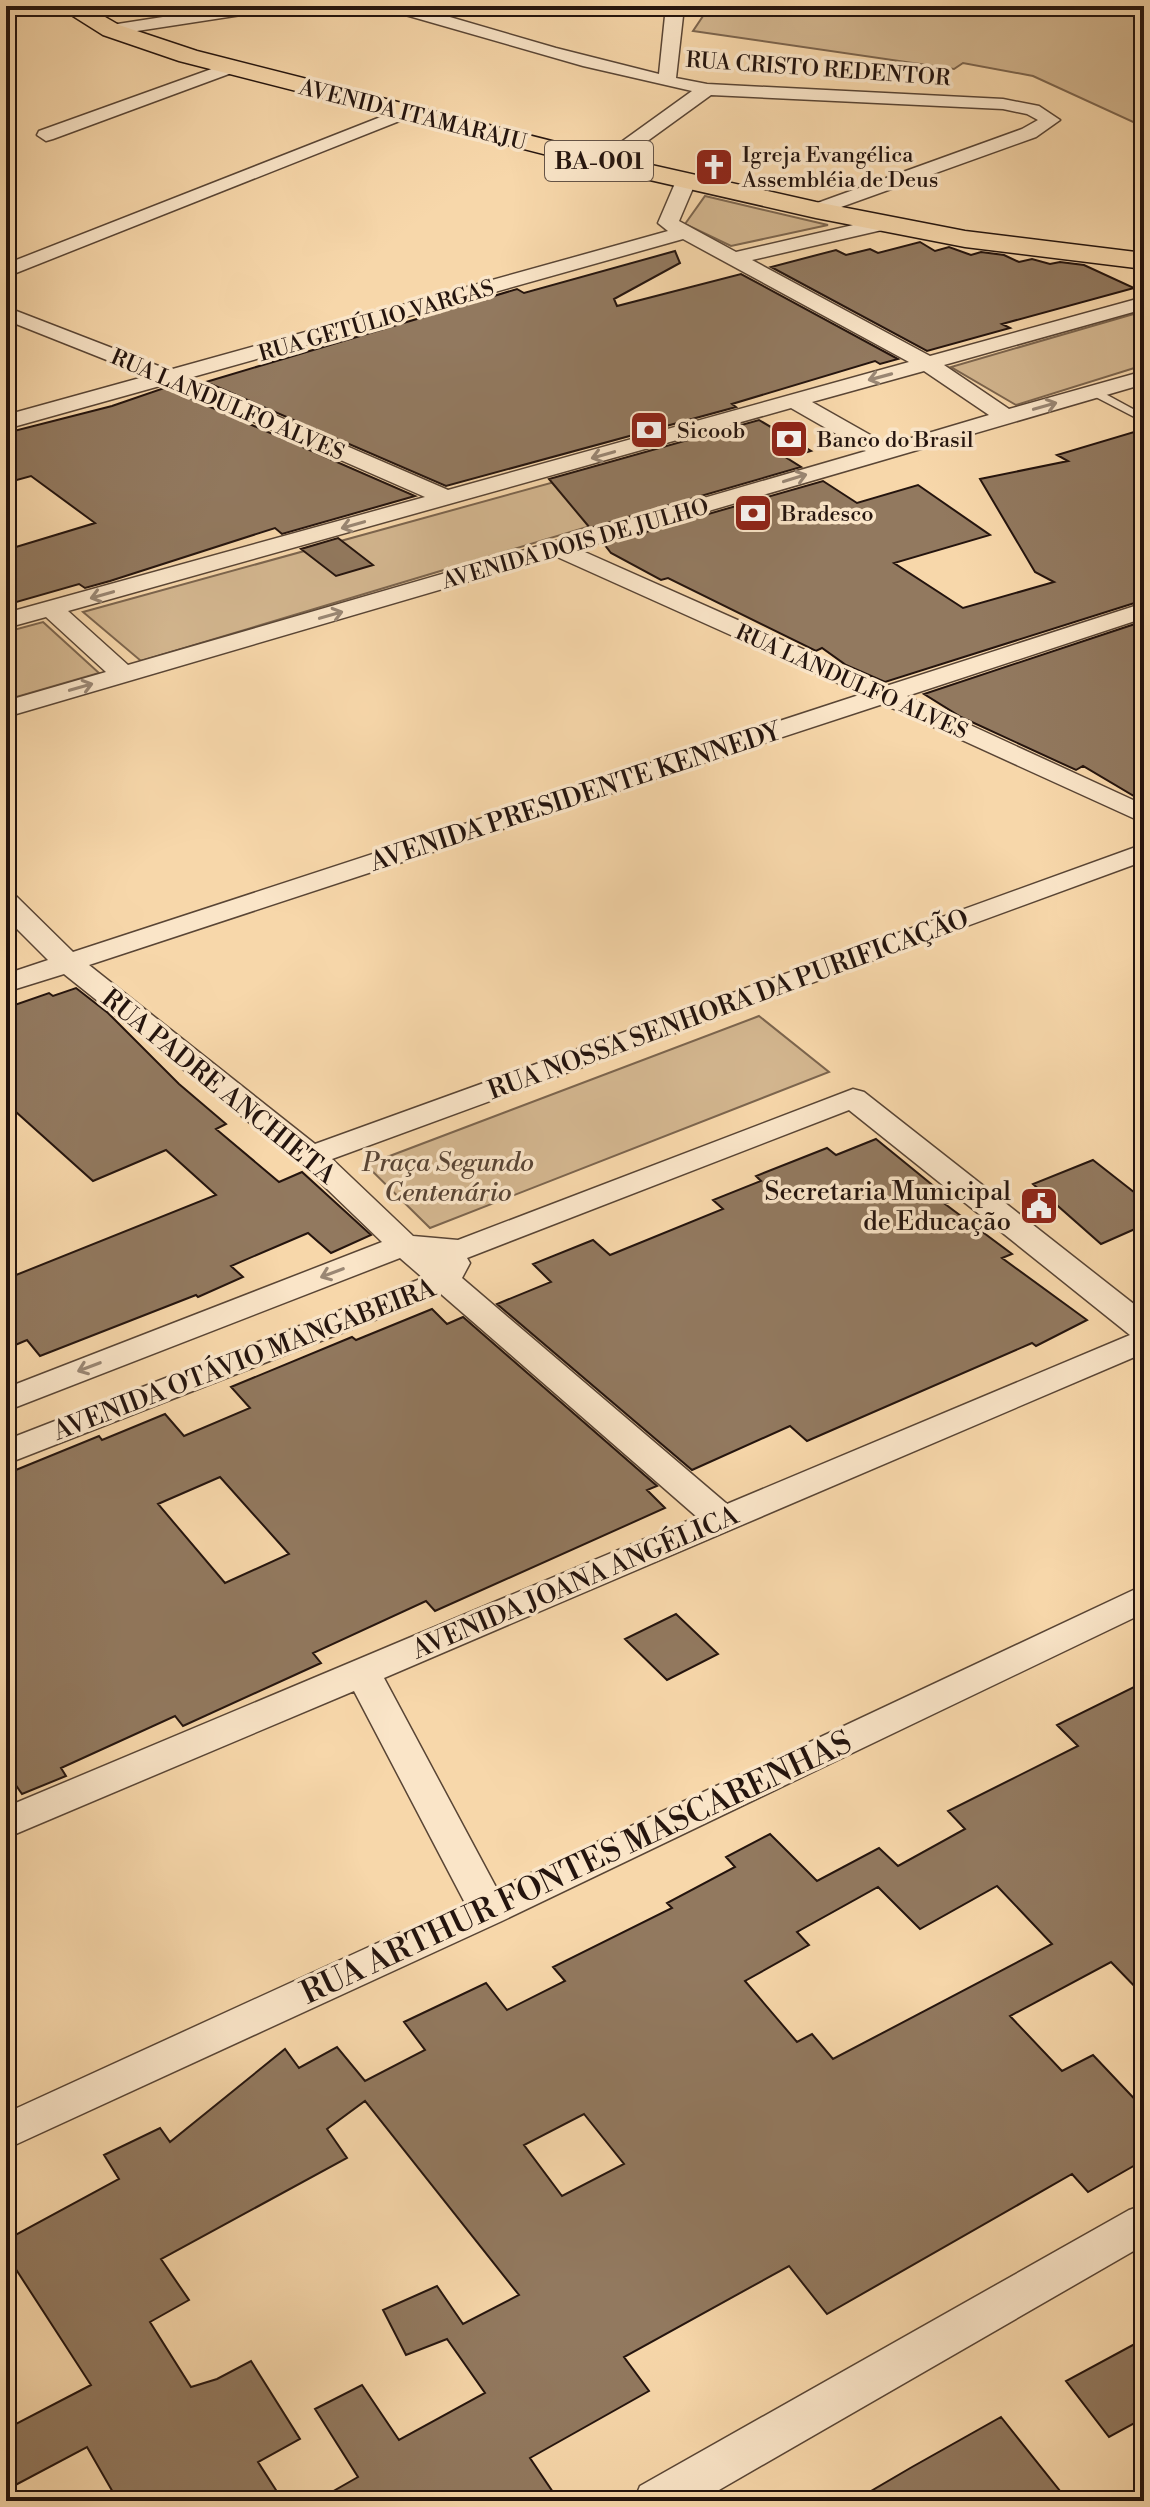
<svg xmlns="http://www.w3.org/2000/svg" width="1150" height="2507" font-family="'Libre Bodoni',serif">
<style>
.green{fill:#d3b68f;stroke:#7c654e;stroke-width:2}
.building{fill:#92795f;stroke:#24140e;stroke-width:2;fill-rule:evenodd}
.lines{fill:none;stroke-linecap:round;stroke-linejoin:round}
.service-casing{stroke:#594535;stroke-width:3}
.minor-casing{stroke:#594535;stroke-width:3}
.primary-casing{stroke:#24140e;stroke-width:3}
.service{fill:#fae5c8;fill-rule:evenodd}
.minor{fill:#fae5c8;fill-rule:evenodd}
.primary{fill:#f7d7aa;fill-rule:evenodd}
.oneway{stroke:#9a8774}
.labels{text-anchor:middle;stroke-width:7;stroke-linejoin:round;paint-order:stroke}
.far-street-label{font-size:22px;fill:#24140e;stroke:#fae5c8}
.far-poi-label{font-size:22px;fill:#24140e;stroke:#fae5c8;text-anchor:start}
.shield{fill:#fae5c8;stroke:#645346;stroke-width:2}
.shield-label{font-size:24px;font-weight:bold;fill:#24140e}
.street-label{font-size:26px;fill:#24140e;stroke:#fae5c8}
.park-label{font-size:26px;font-style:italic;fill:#594535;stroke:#fae5c8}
.poi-label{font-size:26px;fill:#24140e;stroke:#fae5c8;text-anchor:end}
.near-street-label{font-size:32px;fill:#24140e;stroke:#fae5c8}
</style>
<rect width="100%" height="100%" fill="#f7d7aa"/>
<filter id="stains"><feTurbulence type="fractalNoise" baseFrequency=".0025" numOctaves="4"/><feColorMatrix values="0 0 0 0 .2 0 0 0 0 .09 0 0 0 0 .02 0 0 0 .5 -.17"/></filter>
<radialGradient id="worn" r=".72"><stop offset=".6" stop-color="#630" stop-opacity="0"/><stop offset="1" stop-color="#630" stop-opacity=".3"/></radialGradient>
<!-- green -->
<path class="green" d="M635,6H1144V127L1033,76L963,63L954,69L693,31L703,16Z
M705,196L828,225L731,246L685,224Z
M1144,311V365L1016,405L951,367Z
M627,462L687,497L141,661L83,612Z
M43,622L99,673L6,700V632Z
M759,1016L829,1072L430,1228L366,1165Z"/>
<!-- building -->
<path class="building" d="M920,242L935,251L949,247L971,255L981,252L1004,255L1019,262L1032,259L1050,264L1060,262L1084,265L1134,288L1002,324L1010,328L927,351L771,267L836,250L846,255L870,249L878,253Z
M675,251L680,263L614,299L617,306L741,274L898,359L880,364L875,361L732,404L736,407L446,486L206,382L517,289L524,293Z
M167,387L176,392L415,496L282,534L275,528L110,581L85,588L79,584L6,605V550L95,523L31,476L6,483V433L112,406Z
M759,420L811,451L787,458L801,467L590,528L549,479Z
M1144,429V600L885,682L846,665L822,648L816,651L668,578L661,580L611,553L604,544L823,481L857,503L918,485L990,535L894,563L963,608L1054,582L1035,572L980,479L1068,461L1057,455Z
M338,538L373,565L336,576L301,549Z
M1144,621V802L1083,766L1076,770L961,717L924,694Z
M76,988L108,1013L179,1084L226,1124L216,1129L279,1182L302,1172L371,1235L331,1253L308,1233L231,1266L243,1277L198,1297L196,1295L40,1356L27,1340L6,1349V1279L216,1195L166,1150L93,1181L6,1103V1008L49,993L53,996Z
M876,1139L952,1201L945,1204L1012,1254L1002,1258L1087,1320L1036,1346L1032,1343L807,1441L790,1426L692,1470L497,1304L551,1282L533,1264L593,1240L610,1255L723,1209L713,1200L761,1181L756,1176L827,1148L836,1155Z
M1093,1160L1144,1200V1225L1101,1244L1033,1184Z
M432,1309L447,1324L463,1317L657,1486L647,1490L665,1508L435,1611L426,1601L313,1653L321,1663L183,1726L175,1716L61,1768L66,1776L22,1794L6,1771V1474L99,1436L102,1440L165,1414L184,1436L250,1408L231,1387L352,1337L356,1340ZM220,1477L289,1554L225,1583L158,1504Z
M676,1614L718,1654L667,1680L625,1639Z
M1144,1682V1996L1111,1962L1010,2016L1062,2071L1093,2055L1144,2109V2160L1088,2192L1072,2174L827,2314L789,2266L624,2357L649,2391L530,2458L559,2501H316L358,2477L315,2409L362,2385L399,2440L485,2393L447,2339L406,2355L383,2310L437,2286L463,2324L519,2295L365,2101L327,2129L347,2158L161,2259L189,2300L150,2322L191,2387L217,2379L251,2361L300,2439L258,2462L283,2501H118L87,2447L6,2490V2429L91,2385L6,2254V2240L119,2179L104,2155L160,2128L170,2142L285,2049L299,2068L337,2047L365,2081L425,2050L404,2022L486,1983L507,2010L565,1981L553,1967L672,1908L667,1903L735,1867L726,1857L770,1834L817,1881L879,1848L898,1866L965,1829L948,1811L1078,1746L1057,1725ZM997,1886L1052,1944L833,2059L812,2034L797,2042L745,1981L809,1945L797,1932L878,1887L920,1929ZM584,2114L624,2164L562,2196L524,2145Z
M1144,2339V2418L1109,2437L1066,2381Z
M1001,2417L1068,2501H854L912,2467Z"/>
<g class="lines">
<defs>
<path id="service" d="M1090,390H1098L1144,415V422L1090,394Z"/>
<path id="minor" d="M234,6H276L267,11L111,35L102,30L111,25Z
M385,6H412L556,48L659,74L665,16L674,11L683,16L676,78L707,84L1003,99L1039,106L1060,120L1036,137L816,216L809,214L806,210L809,206L1022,129L1038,120L1027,114L1003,109L711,95L613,166L606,168L597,162L599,158L692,91L583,66L388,10Z
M231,62L240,67L237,71L53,139L46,141L37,135L39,131Z
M406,107L412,108L415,112L412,116L6,277V264Z
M686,175L696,181L679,221L736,252L888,217L895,219L898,223L895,227L752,260L930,356L1144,297V309L944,365L1009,409L1144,371V384L578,549L886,686L1144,603V618L907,696L1144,805V823L883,704L89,965L315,1144L1144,844V861L332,1159L413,1236L458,1240L853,1089L864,1092L1144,1312V1353L384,1678L497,1889L1144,1585V1613L502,1921L6,2149V2113L465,1903L354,1691L6,1838V1807L697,1517L441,1294L6,1464V1440L423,1278L400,1258L6,1411V1388L382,1242L300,1163L64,974L6,992V974L48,960L6,918V894L16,896L73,952L862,694L555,556L6,717V701L106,672L46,617L6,628V613L425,497L167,384L6,429V415L147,376L6,320V307L169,370L668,231L658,223L676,181ZM683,239L909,362L448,490L189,378ZM924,371L989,415L888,445L812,402ZM791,408L866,451L128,665L68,611ZM849,1110L1130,1335L727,1504L462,1278L470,1263L467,1258Z
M1144,2205V2245L700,2501H634L640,2486L1129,2210Z"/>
<path id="primary" d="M57,6H86L119,25L197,51L607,155L816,202L965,231L1144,253V269L965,247L816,218L606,170L179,61L103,35Z"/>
</defs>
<!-- service casing -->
<use href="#service" class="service-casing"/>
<!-- minor casing -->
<use href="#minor" class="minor-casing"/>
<!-- primary casing -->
<use href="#primary" class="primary-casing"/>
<!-- service -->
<use href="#service" class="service"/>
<!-- minor -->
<use href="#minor" class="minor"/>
<!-- primary -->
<use href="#primary" class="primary"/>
</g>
<!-- one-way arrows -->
<defs><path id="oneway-shaft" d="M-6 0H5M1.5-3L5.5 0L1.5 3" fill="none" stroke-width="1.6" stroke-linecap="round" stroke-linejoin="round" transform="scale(2)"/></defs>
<g class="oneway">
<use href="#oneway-shaft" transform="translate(880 377) rotate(165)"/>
<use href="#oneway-shaft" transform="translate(1045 406) rotate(-16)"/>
<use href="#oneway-shaft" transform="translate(603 455) rotate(164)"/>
<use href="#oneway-shaft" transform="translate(795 478) rotate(-17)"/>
<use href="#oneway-shaft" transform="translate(353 525) rotate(164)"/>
<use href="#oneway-shaft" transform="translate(102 595) rotate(164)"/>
<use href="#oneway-shaft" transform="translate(331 615) rotate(-16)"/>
<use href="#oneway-shaft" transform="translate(81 687) rotate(-16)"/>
<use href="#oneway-shaft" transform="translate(332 1273) rotate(159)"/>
<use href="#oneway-shaft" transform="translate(89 1367) rotate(159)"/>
</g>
<!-- icons -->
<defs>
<symbol id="church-square" viewBox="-11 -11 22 22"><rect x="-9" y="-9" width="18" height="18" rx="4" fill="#8f2418" stroke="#fae5c8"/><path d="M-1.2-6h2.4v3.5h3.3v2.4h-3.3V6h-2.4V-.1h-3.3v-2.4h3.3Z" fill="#fff"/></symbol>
<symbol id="bank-square" viewBox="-11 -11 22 22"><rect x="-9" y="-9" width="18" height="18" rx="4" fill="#8f2418" stroke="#fae5c8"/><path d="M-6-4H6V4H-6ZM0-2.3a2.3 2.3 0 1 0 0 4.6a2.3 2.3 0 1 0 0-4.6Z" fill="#fff"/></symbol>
<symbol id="civic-square" viewBox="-11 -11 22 22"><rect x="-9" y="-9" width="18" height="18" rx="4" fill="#8f2418" stroke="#fae5c8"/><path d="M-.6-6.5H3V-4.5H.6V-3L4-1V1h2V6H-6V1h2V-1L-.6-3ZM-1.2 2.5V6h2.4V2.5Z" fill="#fff"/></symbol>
</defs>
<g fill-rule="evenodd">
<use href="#church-square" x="692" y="145" width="44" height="44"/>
<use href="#bank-square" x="627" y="408" width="44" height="44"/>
<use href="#bank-square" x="767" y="417" width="44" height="44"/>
<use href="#bank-square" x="731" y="491" width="44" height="44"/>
<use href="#civic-square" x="1017" y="1184" width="44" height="44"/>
</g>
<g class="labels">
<!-- far-street labels -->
<g class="far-street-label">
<text transform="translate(818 68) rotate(4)" y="8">RUA CRISTO REDENTOR</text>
<text transform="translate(413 114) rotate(14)" y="8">AVENIDA ITAMARAJU</text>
<text transform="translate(376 320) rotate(-16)" y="8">RUA GETÚLIO VARGAS</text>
<text transform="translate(228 404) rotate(23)" y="8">RUA LANDULFO ALVES</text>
<text transform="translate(575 543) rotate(-16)" y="8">AVENIDA DOIS DE JULHO</text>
<text transform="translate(852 681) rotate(24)" y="8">RUA LANDULFO ALVES</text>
</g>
<!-- far-poi labels -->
<g class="far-poi-label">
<text x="742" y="162">Igreja Evangélica<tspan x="742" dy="25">Assembléia de Deus</tspan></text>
<text x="677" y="438">Sicoob</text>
<text x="817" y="447">Banco do Brasil</text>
<text x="781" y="521">Bradesco</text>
</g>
<!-- shield labels -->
<rect class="shield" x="545" y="141" width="108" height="40" rx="6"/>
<g class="shield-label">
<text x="599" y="169">BA-001</text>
</g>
<!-- street labels -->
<g class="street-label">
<text transform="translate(575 796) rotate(-18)" y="9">AVENIDA PRESIDENTE KENNEDY</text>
<text transform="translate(728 1004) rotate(-20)" y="9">RUA NOSSA SENHORA DA PURIFICAÇÃO</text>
<text transform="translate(219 1086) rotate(39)" y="9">RUA PADRE ANCHIETA</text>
<text transform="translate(244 1359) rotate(-21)" y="9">AVENIDA OTÁVIO MANGABEIRA</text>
<text transform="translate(575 1582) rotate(-23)" y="9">AVENIDA JOANA ANGÉLICA</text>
</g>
<!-- park labels -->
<g class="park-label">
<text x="448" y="1171">Praça Segundo<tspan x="448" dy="30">Centenário</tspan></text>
</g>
<!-- poi labels -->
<g class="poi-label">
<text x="1011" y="1200">Secretaria Municipal<tspan x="1011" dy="30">de Educação</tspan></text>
</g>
<!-- near-street labels -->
<g class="near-street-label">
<text transform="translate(576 1867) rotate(-25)" y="11">RUA ARTHUR FONTES MASCARENHAS</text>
</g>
</g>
<!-- margin -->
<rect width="1150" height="2507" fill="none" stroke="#f7d7aa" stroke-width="32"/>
<rect x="8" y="8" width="1134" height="2491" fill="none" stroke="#24140e" stroke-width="4"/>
<rect x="16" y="16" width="1118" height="2475" fill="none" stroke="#24140e" stroke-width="2"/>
<rect width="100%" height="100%" filter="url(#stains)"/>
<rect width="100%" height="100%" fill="url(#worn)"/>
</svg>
